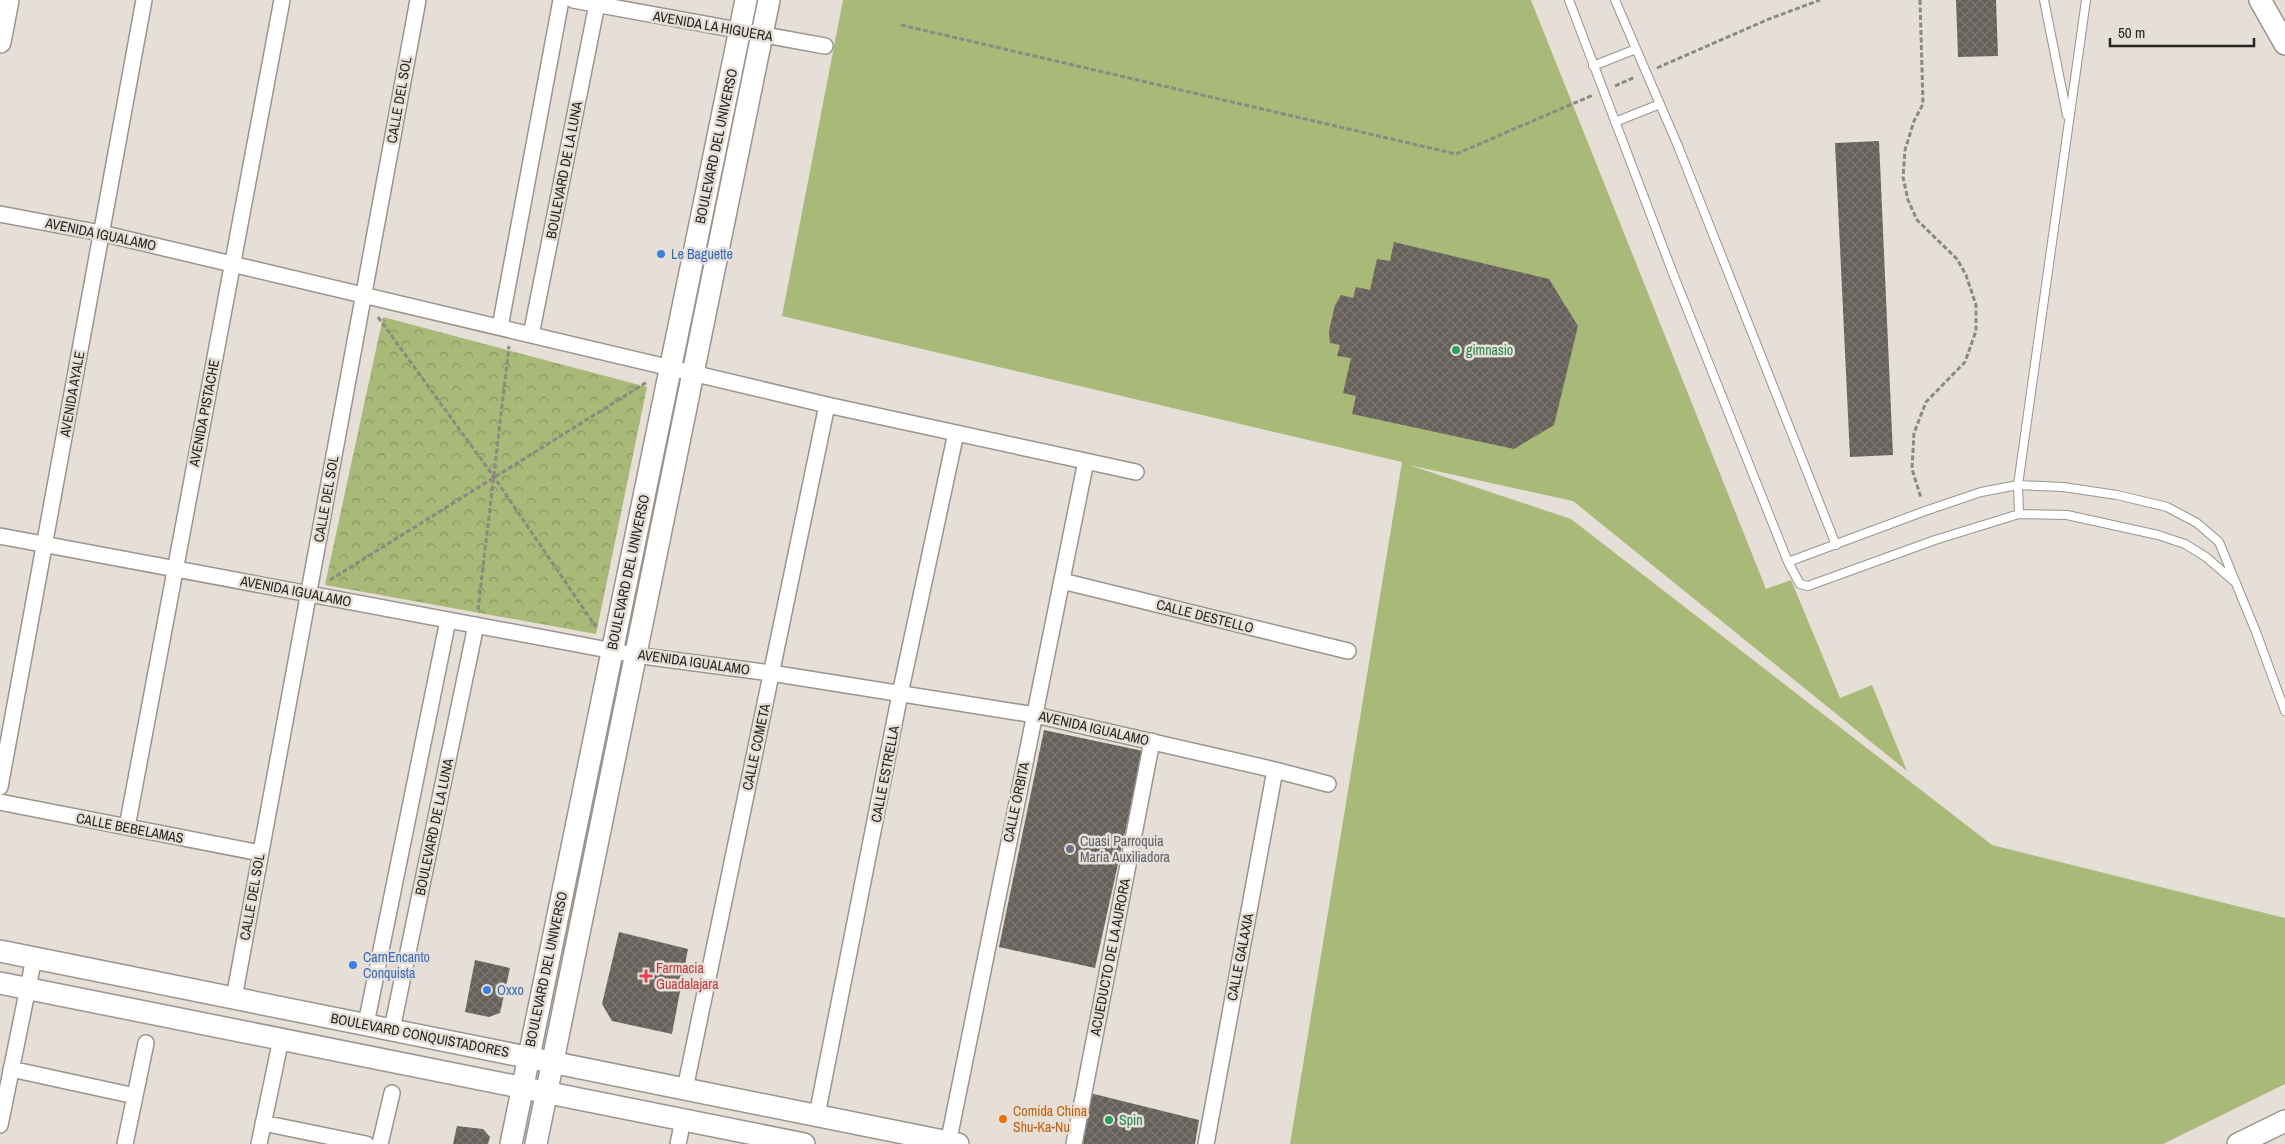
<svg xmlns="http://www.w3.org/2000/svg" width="2285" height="1144" font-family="'Archivo Narrow',sans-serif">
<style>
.grass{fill:#a9b977}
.park{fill:url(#park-crowns)}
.building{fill:url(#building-cross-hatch)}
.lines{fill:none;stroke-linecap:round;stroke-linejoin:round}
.lane-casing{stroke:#9a948d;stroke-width:10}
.street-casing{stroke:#9a948d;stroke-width:18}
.secondary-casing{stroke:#9a948d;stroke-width:24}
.path{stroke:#8c8882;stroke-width:3;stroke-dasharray:5 2.5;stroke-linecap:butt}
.lane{stroke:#fff;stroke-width:8}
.street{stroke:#fff;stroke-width:15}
.secondary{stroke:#fff;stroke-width:21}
.shop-dot{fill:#3f7fe0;stroke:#e5dfd7;stroke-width:2}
.leisure-dot{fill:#2e9e5b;stroke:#e5dfd7;stroke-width:2}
.worship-dot{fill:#6b7280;stroke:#e5dfd7;stroke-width:2}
.health-dot{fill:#e0444e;stroke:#e5dfd7;stroke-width:2}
.food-dot{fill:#e8710a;stroke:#e5dfd7;stroke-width:2}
.labels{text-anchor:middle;stroke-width:5;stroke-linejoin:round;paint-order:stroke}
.street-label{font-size:14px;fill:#262421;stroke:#e5dfd7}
.shop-label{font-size:14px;fill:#366cbe;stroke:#e5dfd7;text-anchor:start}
.leisure-label{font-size:14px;fill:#27864d;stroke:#e5dfd7;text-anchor:start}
.worship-label{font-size:14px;fill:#5b616d;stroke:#e5dfd7;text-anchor:start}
.health-label{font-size:14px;fill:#be3a42;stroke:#e5dfd7;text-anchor:start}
.food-label{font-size:14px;fill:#c56008;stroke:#e5dfd7;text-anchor:start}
</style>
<defs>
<pattern id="park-crowns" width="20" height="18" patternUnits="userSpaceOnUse" patternTransform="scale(1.25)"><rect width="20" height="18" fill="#a9b977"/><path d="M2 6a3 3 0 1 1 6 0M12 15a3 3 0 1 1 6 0" fill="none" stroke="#899661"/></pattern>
<pattern id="building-cross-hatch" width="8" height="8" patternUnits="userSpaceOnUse" patternTransform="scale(1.25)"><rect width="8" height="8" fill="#66605a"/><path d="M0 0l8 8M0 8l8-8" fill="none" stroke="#7c7772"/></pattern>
</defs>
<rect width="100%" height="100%" fill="#e5dfd7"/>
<!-- grass -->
<path class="grass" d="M843,0H1531L1766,589L1791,580L1840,698L1872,685L1907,771L1573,501L1409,465L1571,519L1992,845L2285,918V1084L2163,1144H1290L1402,462L782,316Z"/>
<!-- park -->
<path class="park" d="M383,317L647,387L596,634L325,585Z"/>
<!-- building -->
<path class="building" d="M1956,0H1996L1998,56L1958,57Z
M1879,141L1893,455L1850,457L1835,143Z
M1394,242L1549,279L1578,326L1554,425L1514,449L1352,414L1356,396L1343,393L1351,358L1337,356L1340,345L1330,343L1329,331L1335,305L1341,295L1353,298L1356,287L1370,290L1377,259L1390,261Z
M1044,730L1143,751L1095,968L999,947Z
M619,932L688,949L672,1034L612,1021L602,1004Z
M475,960L510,968L500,1013L489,1017L465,1012Z
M1090,1093L1199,1120L1195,1144H1083Z
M457,1126L483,1129L490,1137L488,1144H453Z"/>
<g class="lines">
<defs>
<path id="lane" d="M1569,0L1672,271L1788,562L1800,584L1808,586L1935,540L2019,514L2067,515L2158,535L2185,544L2206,557L2236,583
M1615,0L1678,146L1836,545
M2044,0L2067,115
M1593,66L1636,49
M1615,122L1660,104
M2019,514L2018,485L2086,0
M1788,562L1925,511L1981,492L2018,485L2063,487L2117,495L2167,507L2197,523L2219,542L2256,632L2285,711"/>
<path id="street" d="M573,0L825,46
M0,214L101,233L827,405L1136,472
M500,327L561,0
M531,335L597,4
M0,536L635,655L771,673L1035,715L1275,770L1328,784
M1062,581L1348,651
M0,787L144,0
M0,802L260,853
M127,827L282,0
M234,998L418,0
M366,1024L448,620
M392,1029L476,625
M11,1069L135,1096
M685,1089L827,405
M817,1115L900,694L956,433
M263,1123L366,1144
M0,1125L34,958
M125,1144L146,1043
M259,1144L281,1039
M380,1144L392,1093
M678,1144L683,1120
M948,1144L1086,461
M1074,1144L1152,741
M1206,1144L1275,770"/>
<path id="secondary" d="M2260,0L2285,44
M0,42L8,0
M0,951L958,1144
M0,983L804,1144
M511,1144L746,0
M536,1144L769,0
M2238,1144L2285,1121"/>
</defs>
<!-- lane casing -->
<use href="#lane" class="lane-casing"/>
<!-- street casing -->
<use href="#street" class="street-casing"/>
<!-- secondary casing -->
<use href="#secondary" class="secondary-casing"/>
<!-- path -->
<path class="path" d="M1920,0L1923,104L1914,121L1905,150L1903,177L1908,200L1917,220L1957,259L1966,275L1976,305V331L1965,362L1926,402L1914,433L1912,469L1921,498
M901,25L1456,154L1593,95
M1657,68L1769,19L1820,0
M1615,86L1635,77
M378,317L494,477L596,627
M330,580L647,382
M478,610L509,346"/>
<!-- lane -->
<use href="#lane" class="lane"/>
<!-- street -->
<use href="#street" class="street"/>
<!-- secondary -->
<use href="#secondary" class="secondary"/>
</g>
<!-- markers -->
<g class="shop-dot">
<circle cx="661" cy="254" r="5"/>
<circle cx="353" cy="965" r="5"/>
<circle cx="487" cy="990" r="5"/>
</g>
<g class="leisure-dot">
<circle cx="1456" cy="350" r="5"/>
<circle cx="1109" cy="1120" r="5"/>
</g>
<circle class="worship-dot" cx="1070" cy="849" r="5"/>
<path class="health-dot" d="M643.5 968.5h5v5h5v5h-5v5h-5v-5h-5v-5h5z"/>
<circle class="food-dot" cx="1003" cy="1119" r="5"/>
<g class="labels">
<!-- street labels -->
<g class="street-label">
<text transform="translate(713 26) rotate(10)" y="5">AVENIDA LA HIGUERA</text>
<text transform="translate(399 100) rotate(-80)" y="5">CALLE DEL SOL</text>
<text transform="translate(716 146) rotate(-78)" y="5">BOULEVARD DEL UNIVERSO</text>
<text transform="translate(564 170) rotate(-79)" y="5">BOULEVARD DE LA LUNA</text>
<text transform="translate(101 234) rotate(12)" y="5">AVENIDA IGUALAMO</text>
<text transform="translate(72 394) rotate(-80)" y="5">AVENIDA AYALE</text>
<text transform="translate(204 413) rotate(-79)" y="5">AVENIDA PISTACHE</text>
<text transform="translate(326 499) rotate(-80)" y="5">CALLE DEL SOL</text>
<text transform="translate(628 572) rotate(-78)" y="5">BOULEVARD DEL UNIVERSO</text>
<text transform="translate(296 591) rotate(11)" y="5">AVENIDA IGUALAMO</text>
<text transform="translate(1205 616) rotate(14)" y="5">CALLE DESTELLO</text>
<text transform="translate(694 662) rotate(8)" y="5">AVENIDA IGUALAMO</text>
<text transform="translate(1094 728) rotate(13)" y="5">AVENIDA IGUALAMO</text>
<text transform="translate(756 747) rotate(-78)" y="5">CALLE COMETA</text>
<text transform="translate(885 774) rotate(-79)" y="5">CALLE ESTRELLA</text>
<text transform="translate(1016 802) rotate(-78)" y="5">CALLE ÓRBITA</text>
<text transform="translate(434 827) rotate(-78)" y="5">BOULEVARD DE LA LUNA</text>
<text transform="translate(130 828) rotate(11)" y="5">CALLE BEBELAMAS</text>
<text transform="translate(252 897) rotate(-80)" y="5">CALLE DEL SOL</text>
<text transform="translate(1110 957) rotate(-79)" y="5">ACUEDUCTO DE LA AURORA</text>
<text transform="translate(1240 957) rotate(-79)" y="5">CALLE GALAXIA</text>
<text transform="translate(546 969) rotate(-78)" y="5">BOULEVARD DEL UNIVERSO</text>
<text transform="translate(420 1035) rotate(11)" y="5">BOULEVARD CONQUISTADORES</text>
</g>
<!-- shop labels -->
<g class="shop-label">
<text x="671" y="259">Le Baguette</text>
<text x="363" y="962">CarnEncanto<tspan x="363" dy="16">Conquista</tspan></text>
<text x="497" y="995">Oxxo</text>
</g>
<!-- leisure labels -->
<g class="leisure-label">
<text x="1466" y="355">gimnasio</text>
<text x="1119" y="1125">Spin</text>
</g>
<!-- worship labels -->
<g class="worship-label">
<text x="1080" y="846">Cuasi Parroquia<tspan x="1080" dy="16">María Auxiliadora</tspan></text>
</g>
<!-- health labels -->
<g class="health-label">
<text x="656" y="973">Farmacia<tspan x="656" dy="16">Guadalajara</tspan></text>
</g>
<!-- food labels -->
<g class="food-label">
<text x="1013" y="1116">Comida China<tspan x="1013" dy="16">Shu-Ka-Nu</tspan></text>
</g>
</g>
<!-- scale -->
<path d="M2110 38v8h144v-8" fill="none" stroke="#262421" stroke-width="2.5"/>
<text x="2118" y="38" font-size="15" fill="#262421" stroke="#e5dfd7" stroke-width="4" paint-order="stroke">50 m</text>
</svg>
